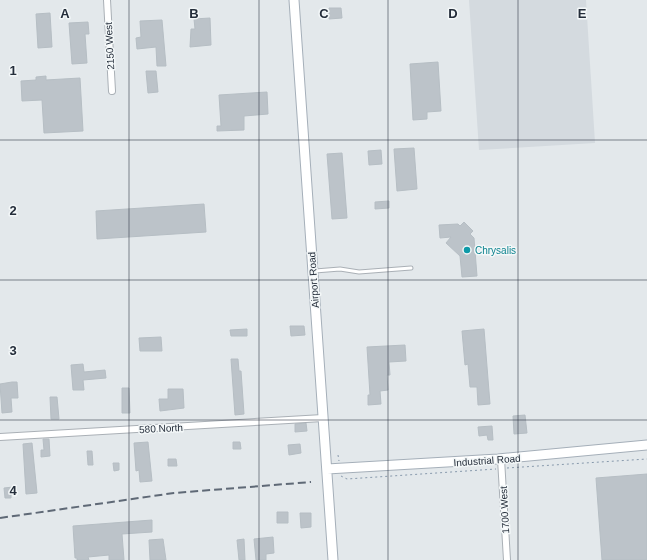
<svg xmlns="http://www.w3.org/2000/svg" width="647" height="560" font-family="Arial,sans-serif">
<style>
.built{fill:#d4dadf}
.building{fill:#bcc3c9;stroke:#b6bec4}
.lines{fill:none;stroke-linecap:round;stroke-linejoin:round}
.lane-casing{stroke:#aab0b6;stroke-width:5}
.street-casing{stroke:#aab0b6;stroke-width:8}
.secondary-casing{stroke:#a5afb9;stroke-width:11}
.path{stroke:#8799ac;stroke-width:1;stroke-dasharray:2 3;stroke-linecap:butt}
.lane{stroke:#fff;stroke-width:3}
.street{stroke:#fff;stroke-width:6}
.secondary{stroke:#fff;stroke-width:9}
.rail{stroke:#5f6976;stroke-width:2;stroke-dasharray:8 4;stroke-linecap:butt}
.grid{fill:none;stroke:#252e3b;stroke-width:1;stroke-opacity:0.55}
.culture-dot{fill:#0f9aa8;stroke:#f3f7f8;stroke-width:1.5}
.labels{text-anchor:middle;stroke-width:3;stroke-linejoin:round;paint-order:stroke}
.street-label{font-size:10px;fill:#252e3b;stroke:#f3f7f8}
.culture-label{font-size:10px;fill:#0d838f;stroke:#f3f7f8;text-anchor:start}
.grid-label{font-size:13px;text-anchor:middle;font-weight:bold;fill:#252e3b;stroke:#f3f7f8;stroke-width:3;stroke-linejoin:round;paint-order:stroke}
</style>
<rect width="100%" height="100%" fill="#e3e8eb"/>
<!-- built -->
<path class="built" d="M469,0H586L595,143L479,150Z"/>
<!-- building -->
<path class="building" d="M329,8H341L342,18L329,19Z
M50,13L52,47L38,48L36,14Z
M210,18L211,45L190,47L191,29H195L194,19Z
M162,20L166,66H157L156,47L137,49L136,38L141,37L140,21Z
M88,22L89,34H85L87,63L72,64L69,23Z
M438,62L441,111L427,112V119L413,120L410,64Z
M146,71H156L158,92L148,93Z
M46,76V80L80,78L83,131L44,133L42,100L22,101L21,81L36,80V77Z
M267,92L268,114L244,116V130L217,131V126H221L219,95Z
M414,148L417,189L397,191L394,149Z
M381,150L382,164L369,165L368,151Z
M342,153L347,218L332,219L327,154Z
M389,201V208L375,209V202Z
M204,204L206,232L97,239L96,211Z
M464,222L473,231L470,234L474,238L477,276L462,277L460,256L446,243L451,237L440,238L439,225L458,224L460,226Z
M290,326H304L305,335L291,336Z
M247,329V336H231L230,330Z
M484,329L490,404L478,405L477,387H470L468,364L465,365L462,331Z
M161,337L162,351H140L139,338Z
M405,345L406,361L389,362L390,375H387L388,390L380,391L381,404L368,405V395H370L367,347Z
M231,359H238L239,371H241L244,414L235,415Z
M83,364L84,372L105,370L106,378L83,380L84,390H73L71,365Z
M12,382H17L18,398H11L12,412L2,413L0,384Z
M122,388H129L130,413H122Z
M168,389H183L184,408L160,411L159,399H168Z
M50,397H57L59,419H51Z
M525,415L527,433L514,434L513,416Z
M306,423L307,431L295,432V424Z
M492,426L493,440H488L487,435L479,436L478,427Z
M43,439H49L50,456L41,457V450H44Z
M148,442L152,481L140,482L139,470L136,471L134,443Z
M233,442H240L241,449H233Z
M32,443L37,493L26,494L23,444Z
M300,444L301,453L289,455L288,445Z
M87,451H92L93,465H88Z
M168,459H176L177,466H168Z
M113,463H119V470L114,471Z
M647,474V560H602L596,478Z
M13,487L14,494H11V498H5L4,488Z
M277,512H288V523H277Z
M300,513H311V527L301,528Z
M152,520V532L122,534L124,560H109V555L88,557L89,560H77V558H75L73,526Z
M273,537L274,553L266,554V560H256L254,539Z
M163,539L166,560H150L149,540Z
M244,539L245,560H239L237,540Z"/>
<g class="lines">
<defs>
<path id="lane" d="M315,271L340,269L359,272L411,268"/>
<path id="street" d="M107,0L112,91
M0,437L323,418
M501,459L507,560"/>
<path id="secondary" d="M294,0L333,560
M327,469L498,459L647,445"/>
</defs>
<!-- lane casing -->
<use href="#lane" class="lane-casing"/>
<!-- street casing -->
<use href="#street" class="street-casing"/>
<!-- secondary casing -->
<use href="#secondary" class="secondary-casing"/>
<!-- path -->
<path class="path" d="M338,455L339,461
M507,468L647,459
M341,476L347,479L496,469"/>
<!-- lane -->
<use href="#lane" class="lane"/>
<!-- street -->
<use href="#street" class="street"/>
<!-- secondary -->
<use href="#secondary" class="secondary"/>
<!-- rail -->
<path class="rail" d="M0,518L174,493L311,482"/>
</g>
<!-- grid -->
<path class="grid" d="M129,0V560M259,0V560M388,0V560M518,0V560M0,140H647M0,280H647M0,420H647"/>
<!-- markers -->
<circle class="culture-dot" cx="467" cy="250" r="4"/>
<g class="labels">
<!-- street labels -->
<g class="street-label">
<text transform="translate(109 46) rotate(-93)" y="4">2150 West</text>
<text transform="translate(313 280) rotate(-94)" y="4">Airport Road</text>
<text transform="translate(161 428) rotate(-3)" y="4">580 North</text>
<text transform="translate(487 460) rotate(-4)" y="4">Industrial Road</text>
<text transform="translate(504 510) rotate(-93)" y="4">1700 West</text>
</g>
<!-- culture labels -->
<g class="culture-label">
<text x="475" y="254">Chrysalis</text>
</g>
</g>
<g class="grid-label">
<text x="65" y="18">A</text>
<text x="194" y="18">B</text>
<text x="324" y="18">C</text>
<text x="453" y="18">D</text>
<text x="582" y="18">E</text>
<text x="13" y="75">1</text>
<text x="13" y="215">2</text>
<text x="13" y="355">3</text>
<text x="13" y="495">4</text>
</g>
</svg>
